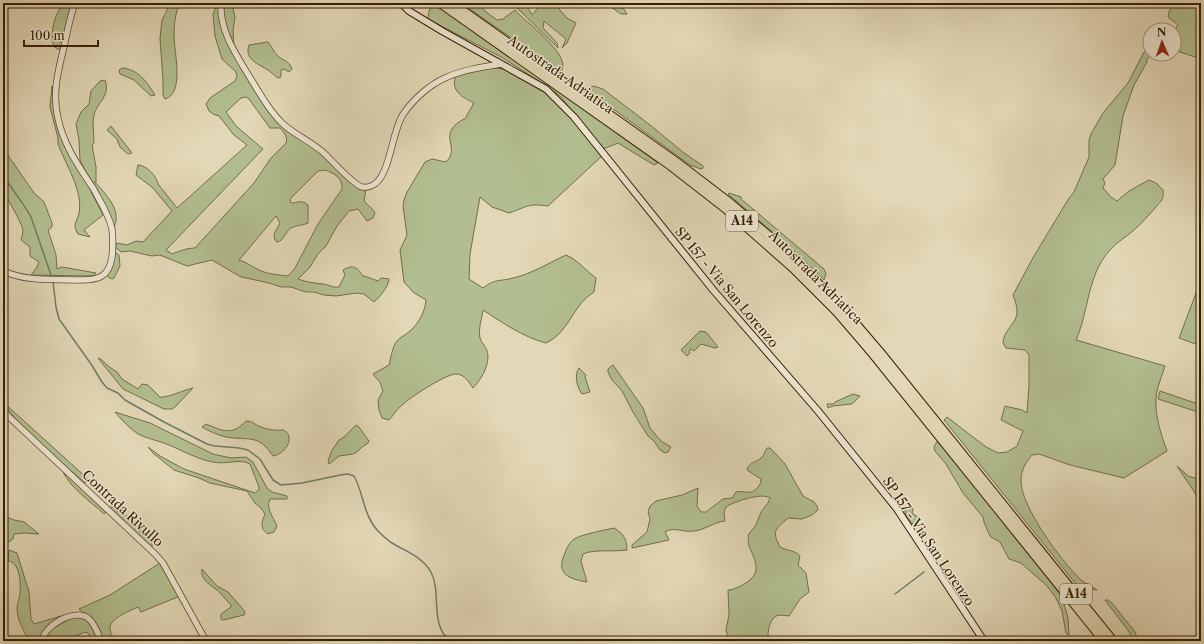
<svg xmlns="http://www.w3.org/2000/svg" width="1204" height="644" font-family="'Libre Caslon Text',serif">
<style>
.green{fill:#b2be8f;stroke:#746e49;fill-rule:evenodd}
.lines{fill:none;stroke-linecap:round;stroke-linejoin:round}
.stream{stroke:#6f7c68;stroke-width:1.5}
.tertiary-casing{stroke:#614d30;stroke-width:7}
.secondary-casing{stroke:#361f03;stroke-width:8}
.motorway-casing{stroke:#361f03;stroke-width:10}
.tertiary{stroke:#ece5d0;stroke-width:5.5}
.secondary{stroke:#ece5d0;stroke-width:6}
.motorway{stroke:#e2d7b6;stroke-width:8}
.labels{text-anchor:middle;stroke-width:3;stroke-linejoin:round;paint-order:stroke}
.shield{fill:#ece5d0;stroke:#6d5a40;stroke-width:1}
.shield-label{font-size:12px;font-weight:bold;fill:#361f03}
.street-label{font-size:13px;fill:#361f03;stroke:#ece5d0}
</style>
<rect width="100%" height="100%" fill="#e2d7b6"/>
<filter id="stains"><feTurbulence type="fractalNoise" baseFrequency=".005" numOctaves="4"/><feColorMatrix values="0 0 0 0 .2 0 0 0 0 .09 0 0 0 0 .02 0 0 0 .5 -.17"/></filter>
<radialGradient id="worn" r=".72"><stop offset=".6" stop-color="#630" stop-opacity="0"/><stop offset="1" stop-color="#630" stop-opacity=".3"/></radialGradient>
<!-- green -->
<path class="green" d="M63,3H72L60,50L54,47C49,32 55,15 63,3Z
M168,3H180C175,13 174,25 174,36C174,52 185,93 165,99L163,95V80L160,38L162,20L167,10Z
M222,3H233L235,7L233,9L235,17L233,31L234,47L223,18Z
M434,3L658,163L654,165L618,143L603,149L560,96L548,87L503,58L428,19L429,11Z
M461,3H478L486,12L497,20L503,19L515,10C525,22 570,53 562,70L559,71Z
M512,3H525L532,15L542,3H560L561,6L559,9L567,18L576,23L567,43L562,48L566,39L544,21L543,28L557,43L558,48Z
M616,3L623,8L627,14H621L608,5Z
M1173,3H1201V59L1174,50V32L1178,25L1168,17L1169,12Z
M217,5L220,7L230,49L243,71L266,107L366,189L364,201L375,212L373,218L367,221L358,209L349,211L337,226L326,246L318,254L310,267L298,279C306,282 314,283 322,284C328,284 332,288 339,287L345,275L343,270C353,264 357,267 363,276C369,277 372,279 378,281L381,278L389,279C389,286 379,298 374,302L364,294L357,293L336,296L324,295L314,292H306L291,287H281L269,283L251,279L241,277L212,260L187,266L160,255L152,256L130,251L121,252L116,248V245L117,243L127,245L136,241L143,242L172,211L153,188L136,175L138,165C146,165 157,176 158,184L177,208L247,145L234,135L219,116L213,114L209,111L206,104L210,98L235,81L237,76L236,72L222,59L215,36L213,14ZM246,97L249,99L270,128H280C284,132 288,137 286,143L271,158L254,183L195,248C187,248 180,251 172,254L166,250L263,149L236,126L226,112L241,98ZM325,170C334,173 343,178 342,189L318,224L295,268L288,276C279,275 267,274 259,270C252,267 247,262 239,260L276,216L280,223L274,234L275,240L277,242C284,241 285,232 291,228C296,225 302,226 308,223V205C302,199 298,203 291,203L290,199L318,171Z
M268,42C272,46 273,52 278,56C283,61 289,60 292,69L289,72L284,69L281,70V77L278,78C274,75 271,72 268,70C258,64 244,59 249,45Z
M1150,51V54H1152L1147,59V62L1134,85L1123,116L1115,165L1103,179L1105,183L1103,188L1111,197L1117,201L1129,191L1149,180L1156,183L1163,190C1163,193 1164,196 1162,199C1161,202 1157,205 1155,208C1148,216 1141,224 1134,230C1126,237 1117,242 1110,250C1087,275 1089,311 1076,340L1165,366C1163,373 1160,380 1158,387C1152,408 1160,431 1167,451L1124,478L1070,465L1039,454L1032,455C1026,462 1021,470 1021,480C1020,506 1062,562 1081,580C1086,584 1092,586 1097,590L1081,588L1075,583L944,420L947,417L986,447L998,453L1007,452L1014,448L1017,446L1023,431L1001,420L1005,406L1022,410L1027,413L1029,386V355L1025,350L1006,348L1003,343C1003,330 1018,323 1017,311C1017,306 1015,300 1013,295L1034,256L1069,198L1074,192L1089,157V140L1091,134L1103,113L1128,83L1144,52Z
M122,68C138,69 147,82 155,95L151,96L134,80L120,74L119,70Z
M491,68L507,69L550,96L571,118L602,156L548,206C527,203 527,207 509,213L492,207L480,197L470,254L469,279L483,288C496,278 499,282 513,278C531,274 549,263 566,255C578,260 585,270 596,278L594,292C573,304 569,333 546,343C523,337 503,323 483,310C482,318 478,329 480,338C481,343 486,346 487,351C491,363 481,380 473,388C469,382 465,375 457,374C447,373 409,398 401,406C396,410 393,416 389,420L382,418L379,410L378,400L383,391L380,382L373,374L389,365C391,358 392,347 397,341C400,337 406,335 410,331C419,323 425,312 426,300L413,292L404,282L400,250L407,235L403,206L404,200L407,192L425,162L432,159L446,162C462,146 434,134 466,118L467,115L474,103C462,97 450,91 456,75Z
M105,80C111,96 97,102 94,115C92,124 94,134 94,143L92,145L96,167V182L91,183L80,160L79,140L76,124L81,112L89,104L91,91L100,81Z
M52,86L55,113L79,168L103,215L84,230L90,237L78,234C72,224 76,224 79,214C80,208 80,199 78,193C74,176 64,160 58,144V138L50,107Z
M594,86L603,89L650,125L684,153L703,166V168L701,169L690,165L586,89Z
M111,126L132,153L128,154L120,147L117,139L107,130Z
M3,148L34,193L44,202L52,223V227L48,230L56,255L57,269L62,267L96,273L93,276L31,275L37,267L39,262L30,256V247L21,240C22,236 24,230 22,227C21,222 6,195 3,193Z
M96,183C106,195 122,210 114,227L94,185Z
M729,193L741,197V199L824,269L826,274L824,280L792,249L728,194Z
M115,252L119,255L120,266L114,278L112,279L108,277L107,274Z
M1201,280V346L1179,338Z
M700,331L706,332L718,347L715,348L701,344L694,351L691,349L689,351L690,353L687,356L681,350Z
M98,358L102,360L108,366L117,372L122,379L138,389L142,384L148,385L160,397C167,398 184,390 193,388L176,406L172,409H164L123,389Z
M613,365L643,408L650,428L661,441L671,447L668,452L665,453L660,450L654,441L648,436L633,412L622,391L612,380L608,372V369Z
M579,368L586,375L585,377L590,392L582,394C577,388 574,374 579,368Z
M1160,391L1201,405V413L1158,399Z
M853,394L860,396L852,404L833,406L828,408L827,404H833L835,402Z
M3,402L88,479L85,483C56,458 27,434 3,404Z
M115,412L150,423L213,454L231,458L246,457L253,462L267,488L272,492L287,496V499H270C265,508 274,518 277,526L274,532L268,534C259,528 262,522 265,514L261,508L255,503L247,491L210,483L199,478L174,470L153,453L148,447L160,456L184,469L255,493L259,490V487L250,464C240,458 225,465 213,462C196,459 180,449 164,443C155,440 146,438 138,434C129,428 122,420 115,412Z
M246,421C251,421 252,422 255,424C262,429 275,431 283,430C285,431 287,432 288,434C293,444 281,455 273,456C258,433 248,441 226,437C217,435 209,431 202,427L206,424C223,431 232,436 246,421Z
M356,425L359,427L369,441L368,443L362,447L357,452L353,454L339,456L329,464L328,461L332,450L339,440L344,437Z
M939,441L1003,519L1062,597L1068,618L1069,635L1066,633L1062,611L1056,598L1047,586L1021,563L1009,559L1000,542L991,537L989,534L984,522L983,517L963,493L946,464L935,451L934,447L936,443Z
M767,448H770L785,464L803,496L814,502L817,506L818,510L812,515L802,519L788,518C776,529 771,530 780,547C787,551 795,550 800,556L798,565L806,573L809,592L800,599L789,616C786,616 782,615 779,615C770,617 768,629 768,636L773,641H729L726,630L729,615L728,590C734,590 740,586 746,583C770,568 743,548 749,537L748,535L756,525L761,512L768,503L770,498C762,492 733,502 726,507L724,512L725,521C714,522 705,530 694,531C684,533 674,526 665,532L669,540L632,548V545L647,532L650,519L648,512L650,506L656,501L682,495L698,488L697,506L701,512H706L723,499L732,498L736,492C744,490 751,496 757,488C760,485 761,483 761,479L747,470C749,461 757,463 762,457C764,455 765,451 767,448Z
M1177,466L1188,476L1201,480V501L1199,502L1195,493Z
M62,470L107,511L104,514C90,501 70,488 62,470Z
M109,507H112L119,513L122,512L152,538V548Z
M909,507L913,508L912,513L919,518V522L912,524L905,514V510Z
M3,511L4,512V516L14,520L24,522L39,534L24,533L14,534L13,539L7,543L3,537Z
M614,528C623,533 627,539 627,550C614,552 593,549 583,554L581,561L587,582C569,579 555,574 565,553C567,547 570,541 576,538C584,534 605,530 614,528Z
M9,550L17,553L29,592L31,619L34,624L61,616C49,622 43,628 40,641H29C24,631 17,620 17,608C17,603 20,598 20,593C21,583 20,562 8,561Z
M160,563L180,596L141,612L138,607C130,611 109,618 110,629C110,634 114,637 115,641H104L93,620L79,609L110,595Z
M202,569L217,586L228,592L242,608L245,612L244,615L223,620L221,619V614L231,607V605C227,601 224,597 220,593C213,585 200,582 202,569Z
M1105,600H1108L1112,603L1135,632L1138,641H1130V633Z
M81,616L88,621L99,641H93L88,633L85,632L64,641H45L49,631L71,618Z"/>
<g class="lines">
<!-- stream -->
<path class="stream" d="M3,175C12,190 23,202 31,217L52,278
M53,282L56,307L59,319L91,364L102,382L107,388L118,393L125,400L164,422L207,444L215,446L239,448L248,450L260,459L273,480L281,485L302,483L340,475L348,474L354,476C364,494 363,515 378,531C382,535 387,540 392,543C405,551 423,557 431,572C442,593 429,624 450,641
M895,594L924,572"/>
<defs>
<path id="tertiary" d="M221,3C219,32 238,57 252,81C261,95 269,111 282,123C294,135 313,142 326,155C333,162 354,185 362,187C365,188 368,187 371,186C391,179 391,130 404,113C413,100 429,85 445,78C462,70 482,67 501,64
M3,271C27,282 54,279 80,280C99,280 109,277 112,257C113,248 113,238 112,229C109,215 100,201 93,188C79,167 63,144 58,118C52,94 58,71 64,47C67,32 70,17 75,3
M3,409L9,417L155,554L163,563L206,641
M42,641C44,625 76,607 89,619C95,624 98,634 101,641"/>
<path id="secondary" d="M401,3L409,11L442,31L546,89L574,117L714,291L818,411L897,509L984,641"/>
<path id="motorway" d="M440,3L671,166L725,208L793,268L837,312L873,354L1104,641
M452,3L675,161L730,203L768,235L813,278L855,323L879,351L1113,641"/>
</defs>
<!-- tertiary casing -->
<use href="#tertiary" class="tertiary-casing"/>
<!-- secondary casing -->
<use href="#secondary" class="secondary-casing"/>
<!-- motorway casing -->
<use href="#motorway" class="motorway-casing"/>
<!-- tertiary -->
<use href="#tertiary" class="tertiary"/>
<!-- secondary -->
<use href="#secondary" class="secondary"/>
<!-- motorway -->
<use href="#motorway" class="motorway"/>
</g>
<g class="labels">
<!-- shield labels -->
<g class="shield">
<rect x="726" y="211" width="32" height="20" rx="3"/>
<rect x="1060" y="584" width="32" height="20" rx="3"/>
</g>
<g class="shield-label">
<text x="742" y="225">A14</text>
<text x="1076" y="598">A14</text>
</g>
<!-- street labels -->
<g class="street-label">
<text transform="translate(561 74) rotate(35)" y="5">Autostrada Adriatica</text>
<text transform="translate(816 277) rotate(45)" y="5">Autostrada Adriatica</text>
<text transform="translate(727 287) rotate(50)" y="5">SP 157 - Via San Lorenzo</text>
<text transform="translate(123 508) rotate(43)" y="5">Contrada Rivullo</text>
<text transform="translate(929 541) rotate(56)" y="5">SP 157 - Via San Lorenzo</text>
</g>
</g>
<!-- margin -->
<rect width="1204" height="644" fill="none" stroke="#e2d7b6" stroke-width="16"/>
<rect x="4" y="4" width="1196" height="636" fill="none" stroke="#361f03" stroke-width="2"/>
<rect x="8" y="8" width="1188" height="628" fill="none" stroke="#361f03"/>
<!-- north arrow -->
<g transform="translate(1162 42) rotate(358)"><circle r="19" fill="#ece5d0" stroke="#a3967e"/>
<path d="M0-3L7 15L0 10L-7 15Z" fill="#8f2418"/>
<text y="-6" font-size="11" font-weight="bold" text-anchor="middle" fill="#361f03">N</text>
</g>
<!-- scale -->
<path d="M24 40v6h74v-6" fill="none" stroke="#361f03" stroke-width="2"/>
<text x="30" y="40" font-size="12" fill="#361f03" stroke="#ece5d0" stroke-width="3" paint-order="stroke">100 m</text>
<rect width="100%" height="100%" filter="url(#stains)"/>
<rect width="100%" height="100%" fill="url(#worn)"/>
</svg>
